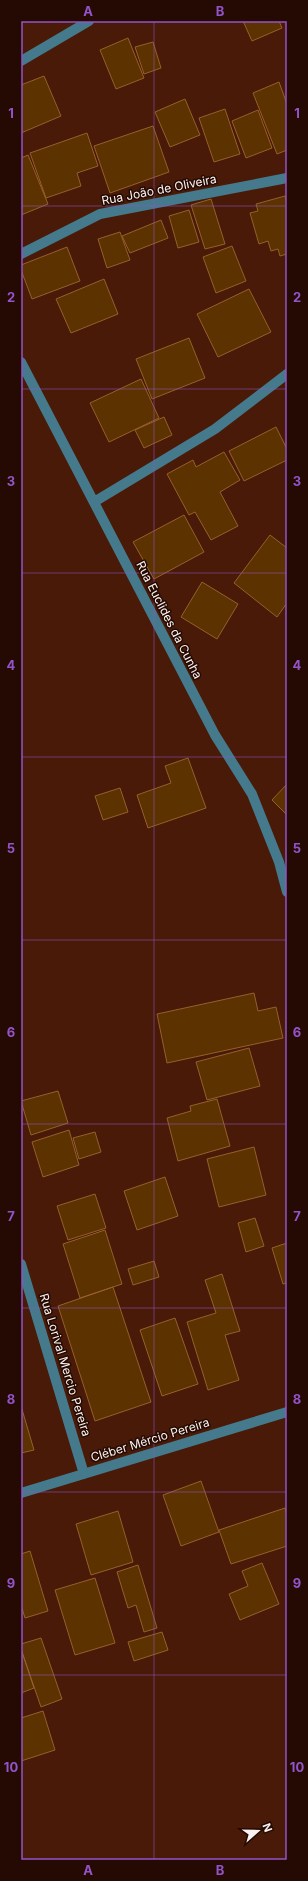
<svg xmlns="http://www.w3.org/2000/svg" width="308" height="1881" font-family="Inter,sans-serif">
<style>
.building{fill:#5d3201;stroke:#965f2d}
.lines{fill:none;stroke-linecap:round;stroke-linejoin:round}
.minor{stroke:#457a8c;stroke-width:10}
.grid{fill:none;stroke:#9454c9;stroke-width:1;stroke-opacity:0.55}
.labels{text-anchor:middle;stroke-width:3;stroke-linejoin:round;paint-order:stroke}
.street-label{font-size:12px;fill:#faf2ef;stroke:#240a03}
.neatline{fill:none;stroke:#9454c9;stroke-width:1.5}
.grid-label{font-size:13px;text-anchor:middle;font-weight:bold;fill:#9454c9}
</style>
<rect width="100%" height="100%" fill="#491a07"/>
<!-- building -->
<path class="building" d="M243,21H279L282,28L252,41Z
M128,38L144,78L116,89L100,50Z
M153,42L161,68L144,74L135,47Z
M44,76L61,116L21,133V85Z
M279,82L287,104V150L277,154L253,93Z
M185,99L200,135L170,147L155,112Z
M225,109L240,154L214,162L199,118Z
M258,110L272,148L246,158L232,121Z
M153,126L169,172L110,193L94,146Z
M87,133L98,166L77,173L81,186L46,198L30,153Z
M28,155L48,204L21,215V158Z
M285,196L287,204V254L280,256L278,249L271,251L268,241L259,244L250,213L258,211L256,204Z
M211,199L225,244L205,249L191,205Z
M189,210L199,242L178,248L169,216Z
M161,220L168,238L130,253L122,236Z
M120,232L130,260L107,268L98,239Z
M232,246L246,281L216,293L203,257Z
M67,247L80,281L32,299L21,270V265Z
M104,279L118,314L71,333L56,299Z
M249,289L271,332L218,357L197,314Z
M189,338L205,378L152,399L136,359Z
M141,379L159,418L109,442L90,403Z
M164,417L172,435L144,448L135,430Z
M276,427L287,449V460L244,481L229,451Z
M224,452L240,480L220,492L238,526L211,540L195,512L189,515L167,474L193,460L196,467Z
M184,515L204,552L154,579L133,542Z
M270,535L287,548V603L277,617L234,583Z
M202,582L238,604L217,639L181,617Z
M188,758L206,808L148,828L137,795L171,783L165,766Z
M287,784V815L272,800Z
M120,788L128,812L103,820L95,796Z
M254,993L258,1011L276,1007L283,1038L167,1063L157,1014Z
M249,1048L260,1086L207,1100L196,1062Z
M58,1091L68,1123L31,1135L21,1101Z
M217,1099L230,1146L178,1161L167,1118L191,1111L190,1106Z
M69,1130L79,1165L43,1177L32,1142Z
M95,1132L101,1152L79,1159L73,1138Z
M254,1147L266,1195L219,1207L207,1159Z
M165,1177L178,1216L137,1230L124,1191Z
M95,1194L106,1228L68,1240L57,1206Z
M255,1218L264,1246L246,1252L238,1223Z
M105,1230L122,1284L80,1298L63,1244Z
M287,1243V1283L283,1284L272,1248Z
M154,1261L159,1277L133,1285L128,1269Z
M222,1274L240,1331L225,1335L239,1380L208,1390L187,1322L216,1313L205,1280Z
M113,1287L151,1402L95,1421L58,1306Z
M175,1318L198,1384L162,1396L140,1330Z
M21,1406L34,1450L21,1453Z
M201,1481L219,1532L181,1546L163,1495Z
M285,1508L287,1515V1546L231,1564L219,1530Z
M118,1511L133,1562L91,1575L76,1524Z
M30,1551L48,1611L25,1618L21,1605V1554Z
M262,1563L279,1604L240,1620L229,1594L248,1586L242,1571Z
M138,1565L157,1628L144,1632L136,1605L128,1608L117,1572Z
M95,1578L115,1643L75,1655L55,1590Z
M162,1632L168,1650L134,1661L128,1642Z
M41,1638L62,1699L41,1707L21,1649V1644Z
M21,1649L34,1688L21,1693Z
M43,1711L55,1750L21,1761V1718Z"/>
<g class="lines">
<!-- minor -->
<path class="minor" d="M21,61L89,21
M21,254L100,214L287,178
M21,362L215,735L252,794L279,862L287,892
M94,502L215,429L287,374
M21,1264L84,1474
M21,1493L287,1412"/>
</g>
<!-- grid -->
<path class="grid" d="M154,21V1860M21,206H287M21,389H287M21,573H287M21,757H287M21,940H287M21,1124H287M21,1308H287M21,1492H287M21,1675H287"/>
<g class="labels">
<!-- street labels -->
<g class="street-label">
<text transform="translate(159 190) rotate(-11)" y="4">Rua João de Oliveira</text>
<text transform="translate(169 620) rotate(63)" y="4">Rua Euclides da Cunha</text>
<text transform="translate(65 1365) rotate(73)" y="4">Rua Lorival Mercio Pereira</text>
<text transform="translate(150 1440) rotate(-17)" y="4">Cléber Mércio Pereira</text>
</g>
</g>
<!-- border -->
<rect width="308" height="1881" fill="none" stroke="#240a03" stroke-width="44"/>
<!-- north arrow -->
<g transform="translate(258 1831) rotate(70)" stroke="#240a03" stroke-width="3" paint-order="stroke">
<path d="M0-3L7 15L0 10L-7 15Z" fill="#faf2ef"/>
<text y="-6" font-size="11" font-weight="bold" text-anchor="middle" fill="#faf2ef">N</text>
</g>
<rect x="22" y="22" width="264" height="1837" class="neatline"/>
<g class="grid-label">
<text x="88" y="16">A</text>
<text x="220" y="16">B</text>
<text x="11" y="118">1</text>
<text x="297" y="118">1</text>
<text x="11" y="302">2</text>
<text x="297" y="302">2</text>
<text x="11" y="486">3</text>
<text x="297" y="486">3</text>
<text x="11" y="670">4</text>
<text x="297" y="670">4</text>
<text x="11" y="853">5</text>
<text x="297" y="853">5</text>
<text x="11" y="1037">6</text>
<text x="297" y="1037">6</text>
<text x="11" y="1221">7</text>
<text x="297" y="1221">7</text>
<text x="11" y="1404">8</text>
<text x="297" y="1404">8</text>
<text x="11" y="1588">9</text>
<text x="297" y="1588">9</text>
<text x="11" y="1772">10</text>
<text x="297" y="1772">10</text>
<text x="88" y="1875">A</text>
<text x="220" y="1875">B</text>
</g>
</svg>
